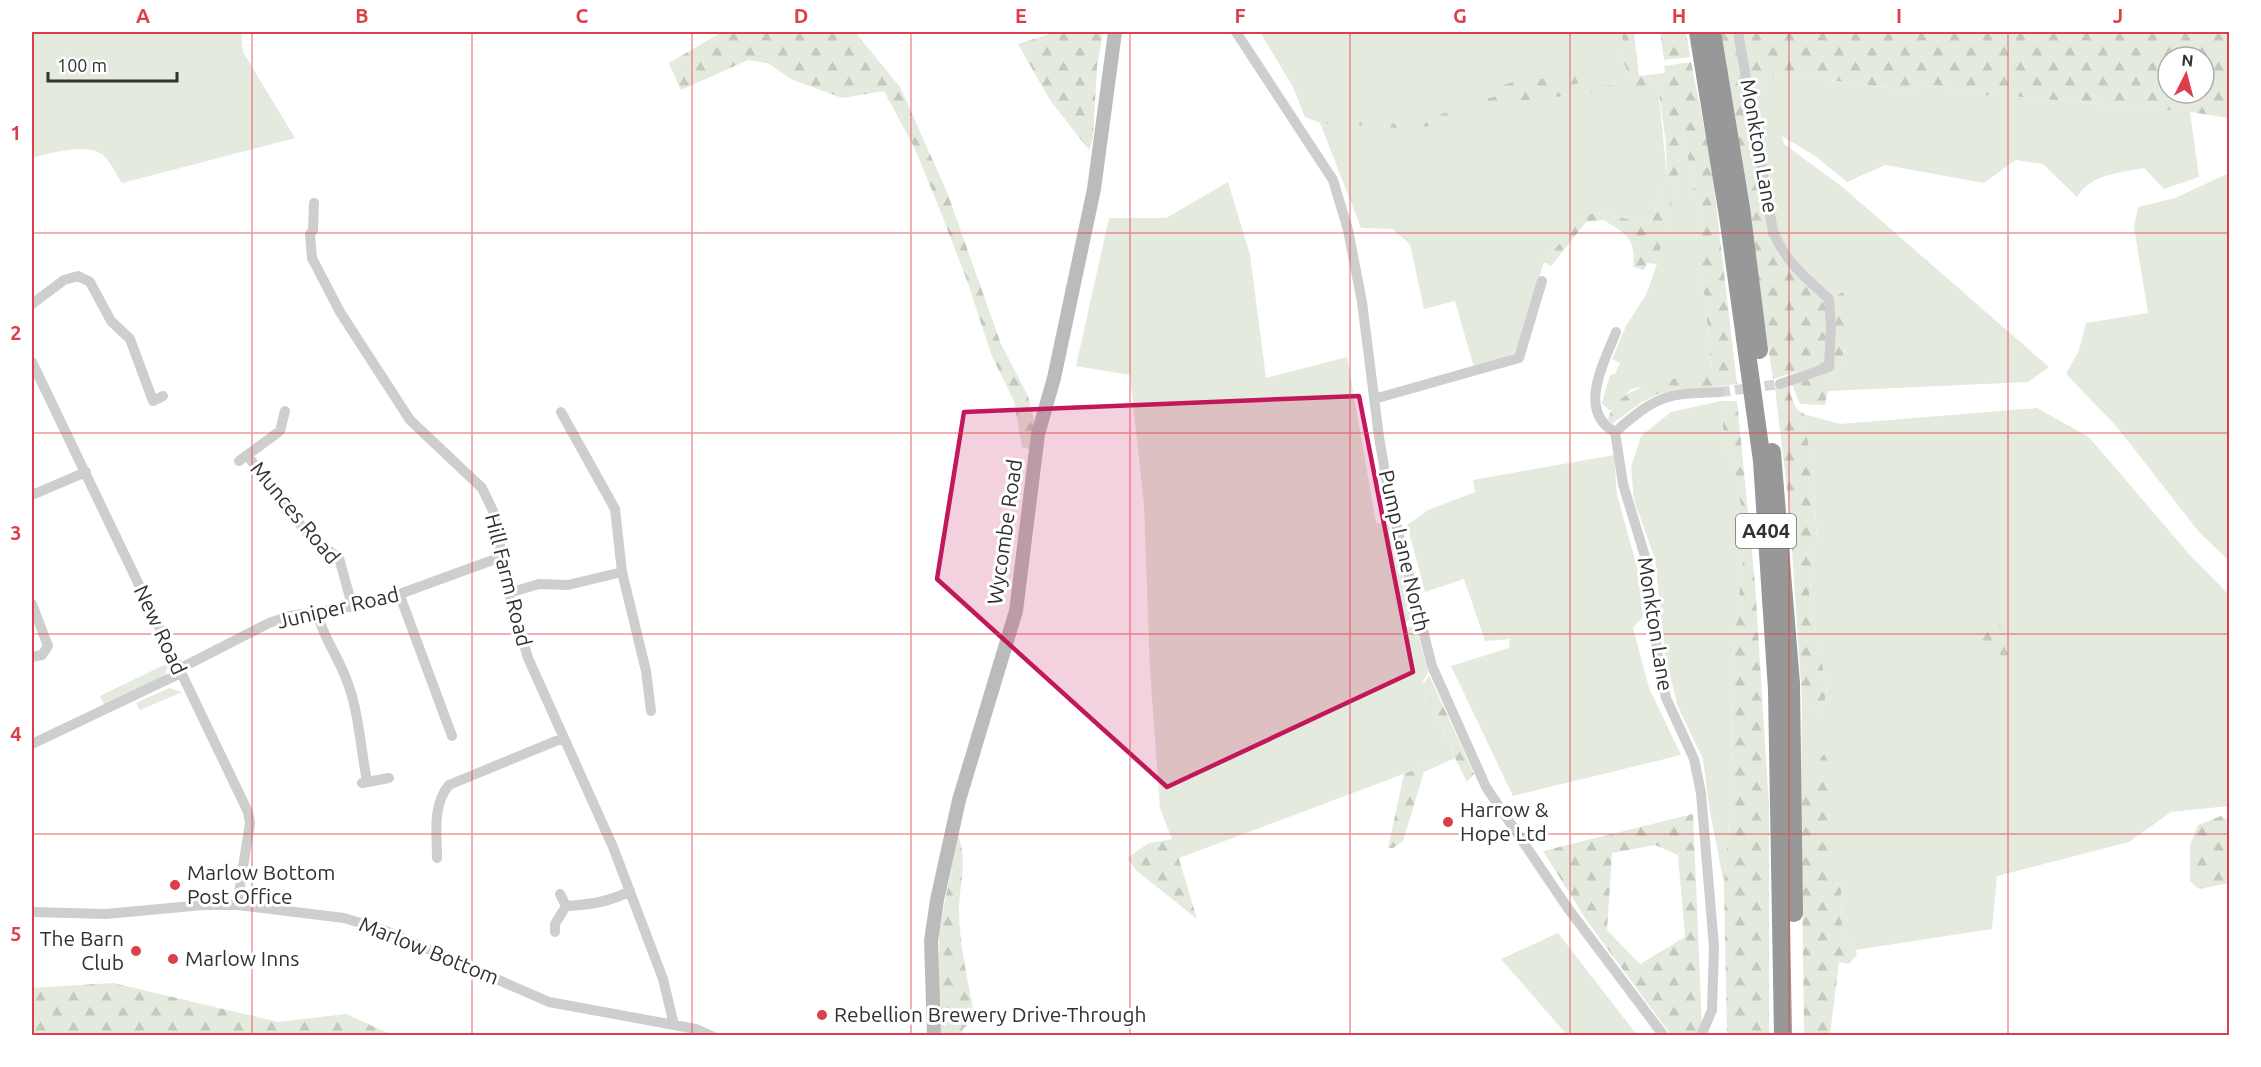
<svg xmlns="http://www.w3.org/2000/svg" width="2261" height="1067" font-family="Ubuntu,sans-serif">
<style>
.green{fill:#e4eadd}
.forest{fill:url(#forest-firs);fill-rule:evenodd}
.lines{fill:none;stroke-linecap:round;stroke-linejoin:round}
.street-tunnel{stroke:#d6d6d6;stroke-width:10;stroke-dasharray:10 5;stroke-linecap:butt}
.street{stroke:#cecece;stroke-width:10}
.secondary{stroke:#bbb;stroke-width:14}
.highway{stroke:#989898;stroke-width:18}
.marked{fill:#c2185b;fill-opacity:0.2;stroke:#c2185b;stroke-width:4.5;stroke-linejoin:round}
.grid{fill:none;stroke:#dc3f4b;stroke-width:1.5;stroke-opacity:0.55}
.poi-dot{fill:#dc3f4b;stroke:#fff;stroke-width:2}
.labels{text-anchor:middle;stroke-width:6;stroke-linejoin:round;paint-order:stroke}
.shield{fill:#fff;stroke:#6f6f6f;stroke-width:1.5}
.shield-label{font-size:20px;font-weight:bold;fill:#313131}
.street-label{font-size:21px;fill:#313131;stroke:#fff}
.poi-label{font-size:21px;fill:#313131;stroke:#fff;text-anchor:start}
.neatline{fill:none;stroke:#dc3f4b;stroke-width:2}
.grid-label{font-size:20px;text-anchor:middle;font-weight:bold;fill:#dc3f4b}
</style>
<defs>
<pattern id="forest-firs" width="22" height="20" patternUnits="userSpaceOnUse" patternTransform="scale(1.5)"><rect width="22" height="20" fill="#e4eadd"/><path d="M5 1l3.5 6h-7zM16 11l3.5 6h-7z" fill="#c4c9be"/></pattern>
</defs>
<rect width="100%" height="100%" fill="#fff"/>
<!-- green -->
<path class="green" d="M32,32H241L243,52L295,138L122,183C116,174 111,163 104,156C91,142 47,153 32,158Z
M1260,32H1622L1624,63L1630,77L1626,88L1658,86L1667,176L1650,224L1596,212L1581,218L1544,262L1515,356L1475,371L1455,301L1424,309L1410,244L1392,229L1361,228L1320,123L1305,117L1293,87Z
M1792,75L1903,90L1937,85L1972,96L1999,95L2190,112L2199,177L2164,189L2144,168C2119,173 2091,174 2077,197L2043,164L2016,160L1984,183L1885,165L1847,182L1815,156L1782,136L1784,144L1845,189L2049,367L2028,382L1828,391L1846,350V290L1833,299L1797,264L1779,241L1751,82Z
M1683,127L1702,234V274L1712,369L1697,375L1631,389L1610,411L1602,403L1610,375L1615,374L1620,363L1612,359L1626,326L1646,295L1657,264L1678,174Z
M2229,173V561L2199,532L2117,427L2066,374L2079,350L2086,323L2148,313L2134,227L2138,207L2175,198Z
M1228,182L1250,255L1266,378L1347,357L1376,523L1389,524L1416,617L1403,623L1404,627H1416L1428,672L1423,681L1454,755L1179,858L1160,808L1150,670L1144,505L1130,375L1076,366L1109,218H1166Z
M1721,401L1724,441L1738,485L1745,539L1731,677L1732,786L1724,884L1709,806L1703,759L1678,707L1666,660L1655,559L1634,500L1631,467L1641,436L1671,412Z
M2037,408L2089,437L2188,553L2229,595V806L2171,812L2129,842L1997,876L1992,929L1855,950L1853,942L1842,931L1841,888L1834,883V753L1801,798L1802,699L1820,719L1827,690L1809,595L1817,538L1813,474L1804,414L1840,424Z
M1614,455L1617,495L1638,570L1643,617L1633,628L1649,688L1681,755L1513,796L1451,666L1509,648L1510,639L1485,641L1464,579L1425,592L1407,525L1428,510L1475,492L1473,480Z
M170,662L164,677L105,706L100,696Z
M169,688L182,692L140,710L136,703Z
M1558,933L1637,1035H1567L1501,959Z"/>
<!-- forest -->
<path class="forest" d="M722,32H855L900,87L947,192L1001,344L1028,396L1035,424L1032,450L1022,447L1014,401L991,354L968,283L936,200L914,147L884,91L842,98L791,79L768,63L748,60L681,90L669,63Z
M1056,32H1103L1097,66L1093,138L1089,150L1050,100L1018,44Z
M1622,32H1634L1639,76L1665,73L1664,66L1691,62L1711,161L1737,384L1658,394L1642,402L1612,424L1608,419C1622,377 1678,384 1712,368L1702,274V234L1683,130L1678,174L1657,264L1647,263L1644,270L1633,267C1637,238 1625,234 1604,220L1586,222L1551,266L1544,262L1581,218L1596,212L1650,224L1667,176L1666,143L1658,86L1470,106L1440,123L1416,129L1320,123L1312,118L1399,124L1435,117L1472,102L1515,92L1625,84L1630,77L1624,63Z
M1660,32H1686L1690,57L1664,60Z
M1719,32H1736L1770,230L1778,254L1788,266L1827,300L1825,364L1773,379Z
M1742,32H2229V118L2190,112L1999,95L1972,96L1937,85L1904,90L1792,75L1751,82ZM2168,57H2204V93H2168Z
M1576,76L1584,78L1576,84L1493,92V87L1523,80Z
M1846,289C1849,309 1852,331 1845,351C1839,370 1827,386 1825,405L1800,404L1792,384L1832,368L1833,299Z
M1787,386L1796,408L1804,414L1813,474L1817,538L1809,595L1827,690L1820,720L1802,699L1789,506L1775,388Z
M1721,401H1737L1755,583L1769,807V1035H1727L1724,884L1732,786L1731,677L1745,539L1738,485L1724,441Z
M1998,623L2012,635L2013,652L2006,656L1991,653L1979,639L1981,630Z
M1429,675L1474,774L1467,782L1455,758L1424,772L1403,841L1393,848H1388L1404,774L1454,754L1424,684Z
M1834,752V883L1841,888L1842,931L1853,942L1857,955L1849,964L1839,962L1830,1035H1804L1801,798L1822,756Z
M1693,814L1702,1025L1695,1035H1671L1587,921L1543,851ZM1655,845L1678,855L1685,937L1640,964L1607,930L1612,853Z
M2221,816L2229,821V883L2199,889L2190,881V845L2198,825Z
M958,835C968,862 960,880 959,908C959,945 968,981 975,1018L963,1029L961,1035L938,1036L939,932Z
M1173,839L1197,919L1137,871L1127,858L1149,843Z
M113,983L278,1022L346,1014L392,1035H32V988Z"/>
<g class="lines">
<!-- street-tunnel -->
<path class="street-tunnel" d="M1720,392L1780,384"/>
<!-- street -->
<path class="street" d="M1236,32L1333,180L1348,230L1362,302L1379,437L1389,496L1432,666L1486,787L1567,907L1664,1036
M1738,32L1773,231C1784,261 1806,278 1829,299L1831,326L1829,367L1780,384
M314,203L313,230L310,234L312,258L340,312L410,420L482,488L494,513L509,593L528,658L613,847L663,979L674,1025
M32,304L64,280L78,276L90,282L111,321L130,339L153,401L163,396
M32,362L248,812L250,823L237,905
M1374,399L1519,358L1542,281
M561,412L615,509L622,572L646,671L651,711
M1615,432L1623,484L1647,563L1659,667L1666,698L1694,759L1701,793L1714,947L1712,1010L1701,1036
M1615,432C1658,395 1664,394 1720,392
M1615,432C1576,411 1605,361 1616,332
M247,455L310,537L339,558L352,605
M239,461L280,431L285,411
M32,495L86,472
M509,593L539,584L568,585L622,572
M400,596L452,736
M32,604L48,646L42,655L32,657
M317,612C322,635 336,653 345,676C359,709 360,746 367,781
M179,669L269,623L290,616L375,603L501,557
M32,744L181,673
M362,783L389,778
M437,858C437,834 432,805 449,785L563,738
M566,906C589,905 610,902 630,891
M32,912L106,914L203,905H237L344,918L384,930L549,1002L696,1029L712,1036
M555,932V924L566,906L560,894"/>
<!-- secondary -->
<path class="secondary" d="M934,1036L931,941L937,900L959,800L1016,611L1038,434L1054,378L1094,189L1115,32"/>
<!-- highway -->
<path class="highway" d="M1698,32L1728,216L1762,461L1777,690L1783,1036
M1712,32L1741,208L1759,350
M1772,452L1791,683L1794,913"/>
</g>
<!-- marked area -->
<path class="marked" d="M1359,396L1413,672L1167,787L937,579L964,412Z"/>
<!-- grid -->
<path class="grid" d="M252,32V1036M472,32V1036M692,32V1036M911,32V1036M1130,32V1036M1350,32V1036M1570,32V1036M1789,32V1036M2008,32V1036M32,233H2230M32,433H2230M32,634H2230M32,834H2230"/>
<!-- markers -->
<g class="poi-dot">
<circle cx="1448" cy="822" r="6"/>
<circle cx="175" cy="885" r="6"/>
<circle cx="136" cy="951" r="6"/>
<circle cx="173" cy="959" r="6"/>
<circle cx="822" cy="1015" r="6"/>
</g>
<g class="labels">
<!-- shield labels -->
<rect class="shield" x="1736" y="514" width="60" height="34" rx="4.5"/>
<g class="shield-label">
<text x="1766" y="538">A404</text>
</g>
<!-- street labels -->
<g class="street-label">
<text transform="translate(1759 146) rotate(80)" y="7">Monkton Lane</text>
<text transform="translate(295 513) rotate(50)" y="7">Munces Road</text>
<text transform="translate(1005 532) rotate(-82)" y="7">Wycombe Road</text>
<text transform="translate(1404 551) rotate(77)" y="7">Pump Lane North</text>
<text transform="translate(508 580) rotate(76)" y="7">Hill Farm Road</text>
<text transform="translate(338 608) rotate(-13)" y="7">Juniper Road</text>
<text transform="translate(1655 624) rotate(81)" y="7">Monkton Lane</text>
<text transform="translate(160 630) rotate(65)" y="7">New Road</text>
<text transform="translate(429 951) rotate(22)" y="7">Marlow Bottom</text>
</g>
<!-- poi labels -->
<g class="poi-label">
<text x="1460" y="817">Harrow &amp;<tspan x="1460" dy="24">Hope Ltd</tspan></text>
<text x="187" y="880">Marlow Bottom<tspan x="187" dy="24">Post Office</tspan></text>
<text x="124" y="946" text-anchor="end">The Barn<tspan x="124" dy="24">Club</tspan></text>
<text x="185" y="966">Marlow Inns</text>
<text x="834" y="1022">Rebellion Brewery Drive-Through</text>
</g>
</g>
<!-- border -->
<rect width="2261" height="1067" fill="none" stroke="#ffffff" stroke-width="66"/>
<!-- north arrow -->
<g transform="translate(2186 75) rotate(6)"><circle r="28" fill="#ffffff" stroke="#adadad" stroke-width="1.5"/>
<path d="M0-4.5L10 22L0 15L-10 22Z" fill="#dc3f4b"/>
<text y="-9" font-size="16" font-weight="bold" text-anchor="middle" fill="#313131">N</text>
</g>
<!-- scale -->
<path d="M48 72v9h129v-9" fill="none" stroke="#313131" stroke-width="3"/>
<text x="57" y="72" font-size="18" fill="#313131" stroke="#ffffff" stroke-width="4.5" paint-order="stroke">100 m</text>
<rect x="33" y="33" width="2195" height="1001" class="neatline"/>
<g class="grid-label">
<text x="143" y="23">A</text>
<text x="362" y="23">B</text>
<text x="582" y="23">C</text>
<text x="801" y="23">D</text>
<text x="1021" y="23">E</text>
<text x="1240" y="23">F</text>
<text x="1460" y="23">G</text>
<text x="1679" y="23">H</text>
<text x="1899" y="23">I</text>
<text x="2118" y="23">J</text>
<text x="16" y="140">1</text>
<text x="16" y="340">2</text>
<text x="16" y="540">3</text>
<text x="16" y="741">4</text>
<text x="16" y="941">5</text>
</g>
</svg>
